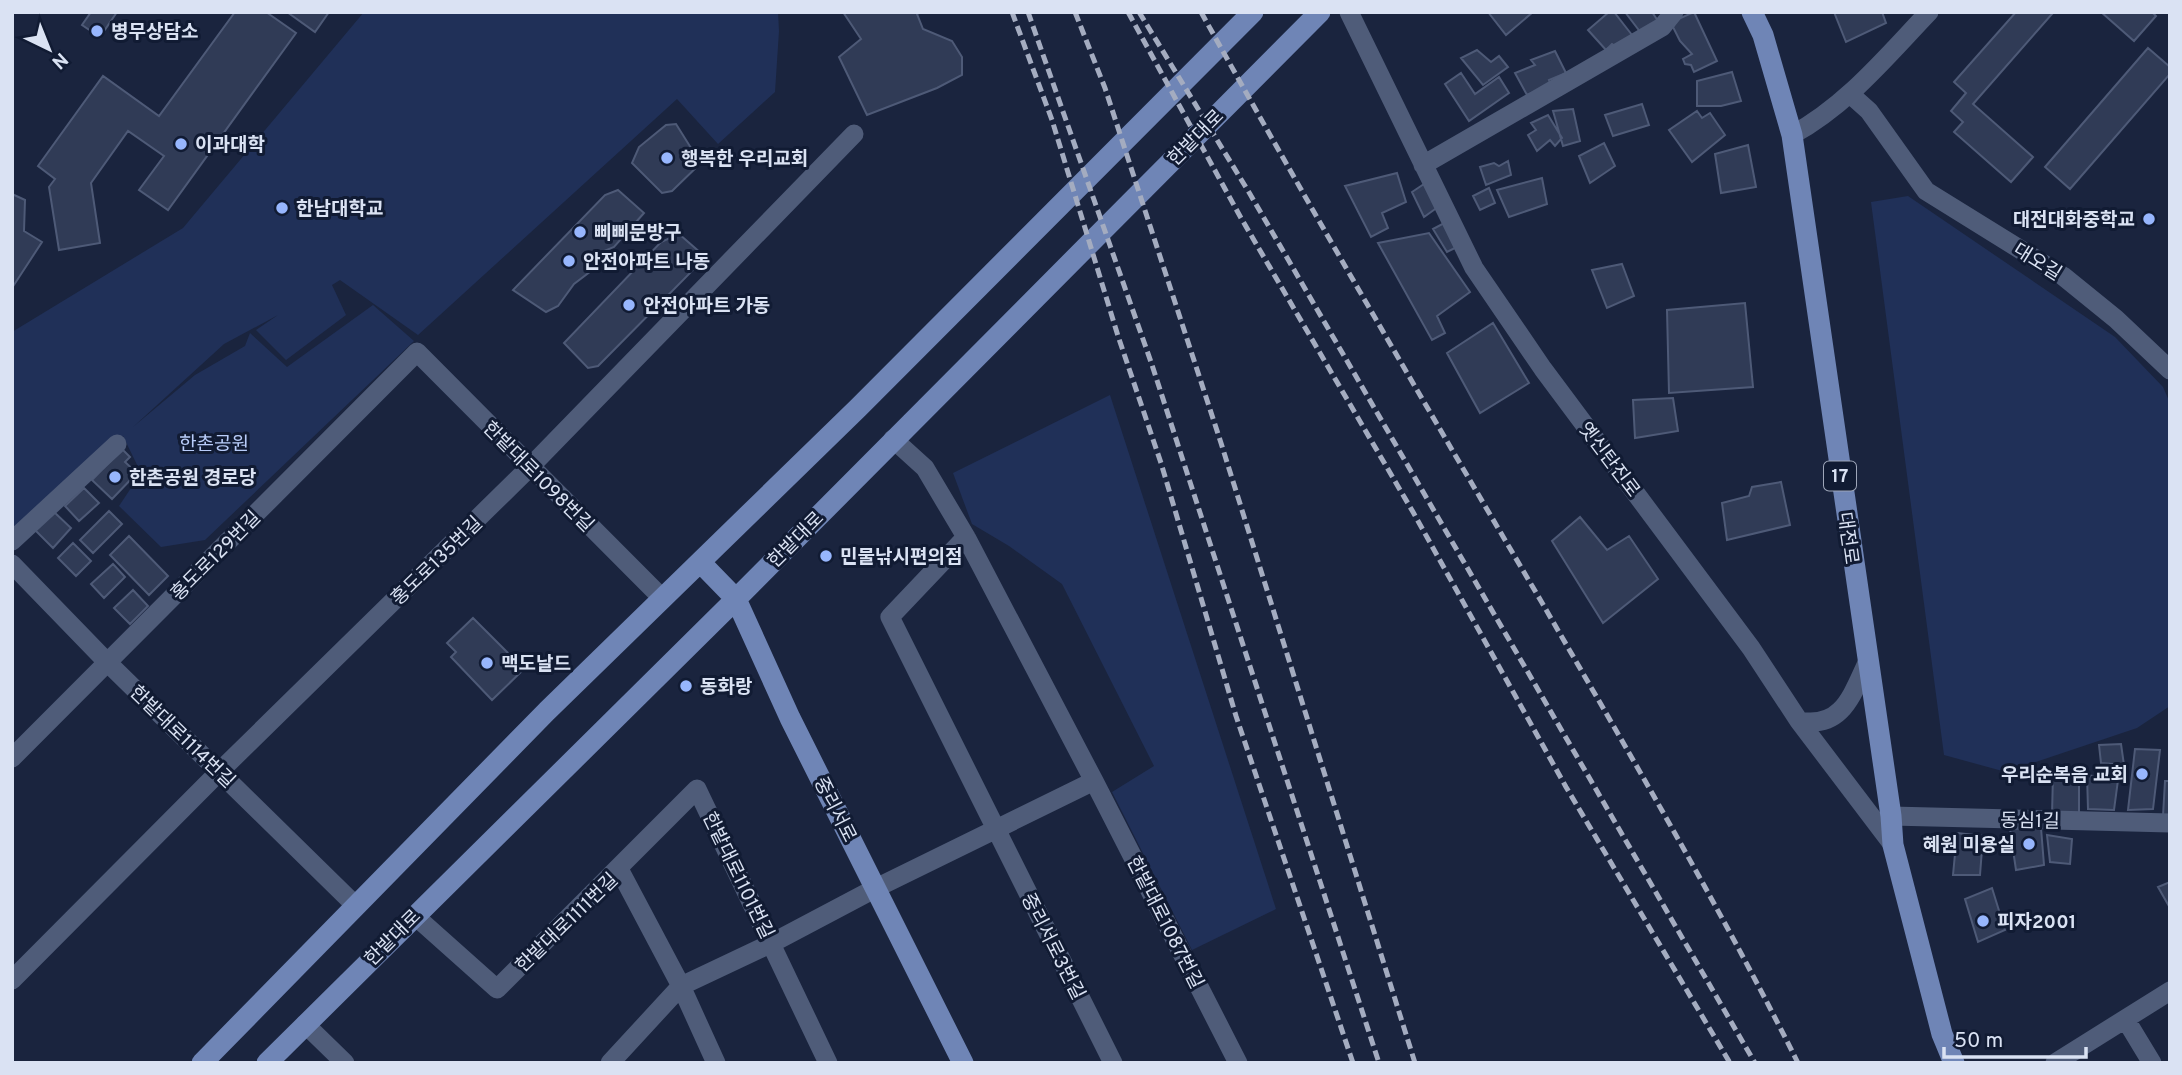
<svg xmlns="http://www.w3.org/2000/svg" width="2182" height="1075" font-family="Overpass,'Noto Sans KR',sans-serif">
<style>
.green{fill:#203058}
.building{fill:#303b56;stroke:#4e5a77;stroke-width:2}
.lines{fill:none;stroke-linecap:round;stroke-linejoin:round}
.minor{stroke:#4f5c79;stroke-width:19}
.major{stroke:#6f85b6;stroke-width:21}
.rail{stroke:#a4acc0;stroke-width:5;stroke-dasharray:10 5;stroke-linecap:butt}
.poi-dot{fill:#97b6fd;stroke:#111b33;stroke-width:2.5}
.labels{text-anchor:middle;stroke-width:6;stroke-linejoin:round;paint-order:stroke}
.shield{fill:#111b33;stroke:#9ea6b9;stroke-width:2}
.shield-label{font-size:18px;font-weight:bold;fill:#dae2f3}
.poi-label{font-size:19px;font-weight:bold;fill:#dae2f3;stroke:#111b33;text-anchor:start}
.street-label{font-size:19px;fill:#dae2f3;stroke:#111b33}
.park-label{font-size:19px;fill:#b8ccf9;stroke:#111b33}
</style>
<rect width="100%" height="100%" fill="#1a243e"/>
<!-- green -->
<path class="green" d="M364,12H778L779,31L775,92L718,144L677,99L418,335L340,280L332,285L346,315L286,360L256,330L278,315L224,344L133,427L195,375L245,346L250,333L287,367L373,305L414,341L205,540L161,547L119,506L141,473L123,436L12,536V332L183,228Z
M1908,196L2115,337L2163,387L2170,403V706L2137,728L2006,772L1944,755L1871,202Z
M1110,395L1276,909L1192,950L1112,792L1154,766L1062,584L1009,546L972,524L953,473Z"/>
<!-- building -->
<path class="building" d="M91,12H117L100,37L82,25Z
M235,12H266L296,33L168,210L139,190L164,156L128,131L91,183L100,243L59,250L49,187L55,179L38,166L103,76L159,116Z
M287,12H329L315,32Z
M843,12H921L917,14L923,29L952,41L962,57V75L937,88L867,115L839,57L861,39Z
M1488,12H1533L1506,35Z
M1609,12H1614L1632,35L1617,47L1612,44L1606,50L1588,30Z
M1625,12H1652L1658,21L1641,33Z
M1694,12L1717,61L1694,72L1691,65L1685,64L1683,59L1692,54L1680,41L1673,27L1676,20Z
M1834,12H1882L1886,23L1846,42Z
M2016,12H2050L2052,14L1973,104L2033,157L2011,182L1954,132L1963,122L1951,111L1966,93L1954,82Z
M2101,12H2152L2156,16L2134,41Z
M2148,48L2170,67V74L2070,189L2045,167Z
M1477,50L1491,62L1499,56L1508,67L1483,85L1461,58Z
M1555,51L1566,73L1549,80L1551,85L1527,95L1515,73L1535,65L1531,60Z
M1732,72L1741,101L1721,106H1697V81Z
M1461,73L1475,94L1499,77L1509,93L1469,121L1445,84Z
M1642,104L1649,125L1613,136L1605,115Z
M1573,109L1580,141L1563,146L1553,111Z
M1697,111L1702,118L1710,113L1725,135L1692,162L1669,130Z
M1548,115L1562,138L1555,146L1550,140L1537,151L1528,135L1536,130L1531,123Z
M676,124L691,148L703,161L672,191L662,193L632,163L639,147L666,125Z
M1604,143L1615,166L1590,183L1579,156Z
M1748,145L1756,187L1721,193L1715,154Z
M1508,161L1511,175L1486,185L1480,167L1494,163L1499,166Z
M1397,173L1406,202L1382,213L1388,228L1371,237L1345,186Z
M1542,178L1547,204L1509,217L1497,190Z
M1427,182L1438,207L1424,217L1412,192Z
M1489,188L1495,203L1480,210L1473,196Z
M618,190L644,213L614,247L604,251L591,271L574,284L558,306L546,312L513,290L605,195Z
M12,194L25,200L24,231L42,242L12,288Z
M1446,222L1459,246L1447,252L1433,229Z
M1429,233L1470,292L1437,316L1445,333L1432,340L1378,243Z
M679,234L702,254L695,268L598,366L588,368L564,343L661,242Z
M1622,264L1634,296L1607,308L1592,270Z
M1745,303L1753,387L1669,393L1667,310Z
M1493,323L1529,383L1480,413L1447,353Z
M1673,398L1678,431L1635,438L1633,400Z
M122,449L130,457L125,462L137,473L112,499L92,480Z
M1781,482L1790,525L1727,540L1722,503L1749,496L1752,487Z
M84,488L99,503L79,521L65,506Z
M53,511L71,528L53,548L35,530Z
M109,511L122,524L93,553L80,540Z
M1580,517L1607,550L1629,536L1658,579L1603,623L1552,541Z
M129,536L168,576L149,595L110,555Z
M73,543L91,561L76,576L58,558Z
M113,564L125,577L104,598L91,584Z
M133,590L148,606L130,624L114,608Z
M473,618L524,669L492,700L451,657L456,652L447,643Z
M2121,744L2124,765L2101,763L2099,745Z
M2135,749L2160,750L2153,809L2128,810Z
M2079,773V814L2052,815L2053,774Z
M2087,775L2118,780L2114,810L2088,809Z
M2165,781H2170V816H2163Z
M2041,828L2044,865L2016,870L2010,829Z
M1957,833L1983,836L1980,875H1953Z
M2047,835L2072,839L2070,864L2050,862Z
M2170,882V908L2158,887Z
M1992,888L2005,930L1978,942L1965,899Z"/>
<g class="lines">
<!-- minor -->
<path class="minor" d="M1349,12L1474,268L1543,369L1751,648L1799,721L1893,845
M1850,94L1869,111L1926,191L2063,276L2116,319L2170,370
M1792,135C1847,105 1886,57 1929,12
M1423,165L1662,27L1674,12
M893,439L925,468L966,537L1094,781L1238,1063
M966,537L890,617L1113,1063
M12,541L117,444
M12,564L107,662L356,906
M1799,721C1843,729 1852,694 1868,661
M12,758L417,352L663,599
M1891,816L2170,823
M619,869L681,986L716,1063
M414,915L497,989L697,789L828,1063
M12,980L220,771L530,467L854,134
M2126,1020L2152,1063
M305,1024L345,1063
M610,1063L681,986L772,943L876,888L1094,781
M2055,1063L2170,991"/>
<!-- major -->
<path class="major" d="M1752,12L1763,35L1792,135L1891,816L1893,845L1942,1034L1954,1063
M701,563L736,599L790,718L963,1063
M202,1063L547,711L858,408L1253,12
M267,1063L736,599L1320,12"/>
<!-- rail -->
<path class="rail" d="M1012,12L1052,120L1118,336L1161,463L1236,716L1353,1063
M1028,12L1151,362L1379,1063
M1075,12L1105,88L1221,443L1415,1063
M1128,12L1241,218L1413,512L1566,787L1730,1063
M1139,12L1250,194L1755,1063
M1201,12C1311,210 1426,406 1541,601C1629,753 1719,905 1798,1063"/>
</g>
<!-- markers -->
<g class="poi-dot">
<circle cx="97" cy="31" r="7"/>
<circle cx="181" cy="144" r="7"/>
<circle cx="667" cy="158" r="7"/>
<circle cx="282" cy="208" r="7"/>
<circle cx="2149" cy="219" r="7"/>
<circle cx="580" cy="232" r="7"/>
<circle cx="569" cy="261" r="7"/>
<circle cx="629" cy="305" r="7"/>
<circle cx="115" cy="477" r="7"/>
<circle cx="826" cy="556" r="7"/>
<circle cx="487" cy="663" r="7"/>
<circle cx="686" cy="686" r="7"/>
<circle cx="2142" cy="774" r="7"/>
<circle cx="2029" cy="844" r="7"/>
<circle cx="1983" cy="921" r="7"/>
</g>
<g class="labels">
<!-- shield labels -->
<rect class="shield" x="1824" y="461.5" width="32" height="29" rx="5"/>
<g class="shield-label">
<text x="1840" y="482">17</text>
</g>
<!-- poi labels -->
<g class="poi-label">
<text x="111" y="38">병무상담소</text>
<text x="195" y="151">이과대학</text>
<text x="681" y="165">행복한 우리교회</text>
<text x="296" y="215">한남대학교</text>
<text x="2135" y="226" text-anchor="end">대전대화중학교</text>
<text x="594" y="239">삐삐문방구</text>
<text x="583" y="268">안전아파트 나동</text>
<text x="643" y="312">안전아파트 가동</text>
<text x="129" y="484">한촌공원 경로당</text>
<text x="840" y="563">민물낚시편의점</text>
<text x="501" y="670">맥도날드</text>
<text x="700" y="693">동화랑</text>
<text x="2128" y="781" text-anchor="end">우리순복음 교회</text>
<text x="2015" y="851" text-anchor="end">혜원 미용실</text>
<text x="1997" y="928">피자2001</text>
</g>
<!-- street labels -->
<g class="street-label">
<text transform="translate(1195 137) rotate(-45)" y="7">한밭대로</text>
<text transform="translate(2038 261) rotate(32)" y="7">대오길</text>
<text transform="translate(1610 459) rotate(53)" y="7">옛신탄진로</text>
<text transform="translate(539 476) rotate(45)" y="7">한밭대로1098번길</text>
<text transform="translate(1849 538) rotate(82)" y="7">대전로</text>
<text transform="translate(795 539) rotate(-45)" y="7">한밭대로</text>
<text transform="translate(215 555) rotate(-45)" y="7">홍도로129번길</text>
<text transform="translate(436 560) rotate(-44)" y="7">홍도로135번길</text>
<text transform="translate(183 736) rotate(44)" y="7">한밭대로1114번길</text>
<text transform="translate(836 809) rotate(63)" y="7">중리서로</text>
<text transform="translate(2030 820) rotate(1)" y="7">동심1길</text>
<text transform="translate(739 875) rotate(64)" y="7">한밭대로1101번길</text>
<text transform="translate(566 922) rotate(-44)" y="7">한밭대로1111번길</text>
<text transform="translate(1166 922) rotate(63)" y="7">한밭대로1087번길</text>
<text transform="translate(392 937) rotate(-45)" y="7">한밭대로</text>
<text transform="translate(1054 946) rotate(63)" y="7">중리서로3번길</text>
</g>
<!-- park labels -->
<g class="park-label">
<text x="214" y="450">한촌공원</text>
</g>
</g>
<!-- border -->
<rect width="2182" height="1075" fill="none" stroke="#dae2f3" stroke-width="28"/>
<!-- north arrow -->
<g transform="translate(49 49) rotate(137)" stroke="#111b33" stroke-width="5" paint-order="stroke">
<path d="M0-5L12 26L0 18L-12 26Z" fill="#dae2f3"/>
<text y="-10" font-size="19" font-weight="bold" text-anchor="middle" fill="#dae2f3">N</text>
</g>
<!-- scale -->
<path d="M1944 1047v10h142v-10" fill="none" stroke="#dae2f3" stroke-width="3.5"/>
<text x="1954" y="1047" font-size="21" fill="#dae2f3" stroke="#111b33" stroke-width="5" paint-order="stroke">50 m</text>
</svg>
